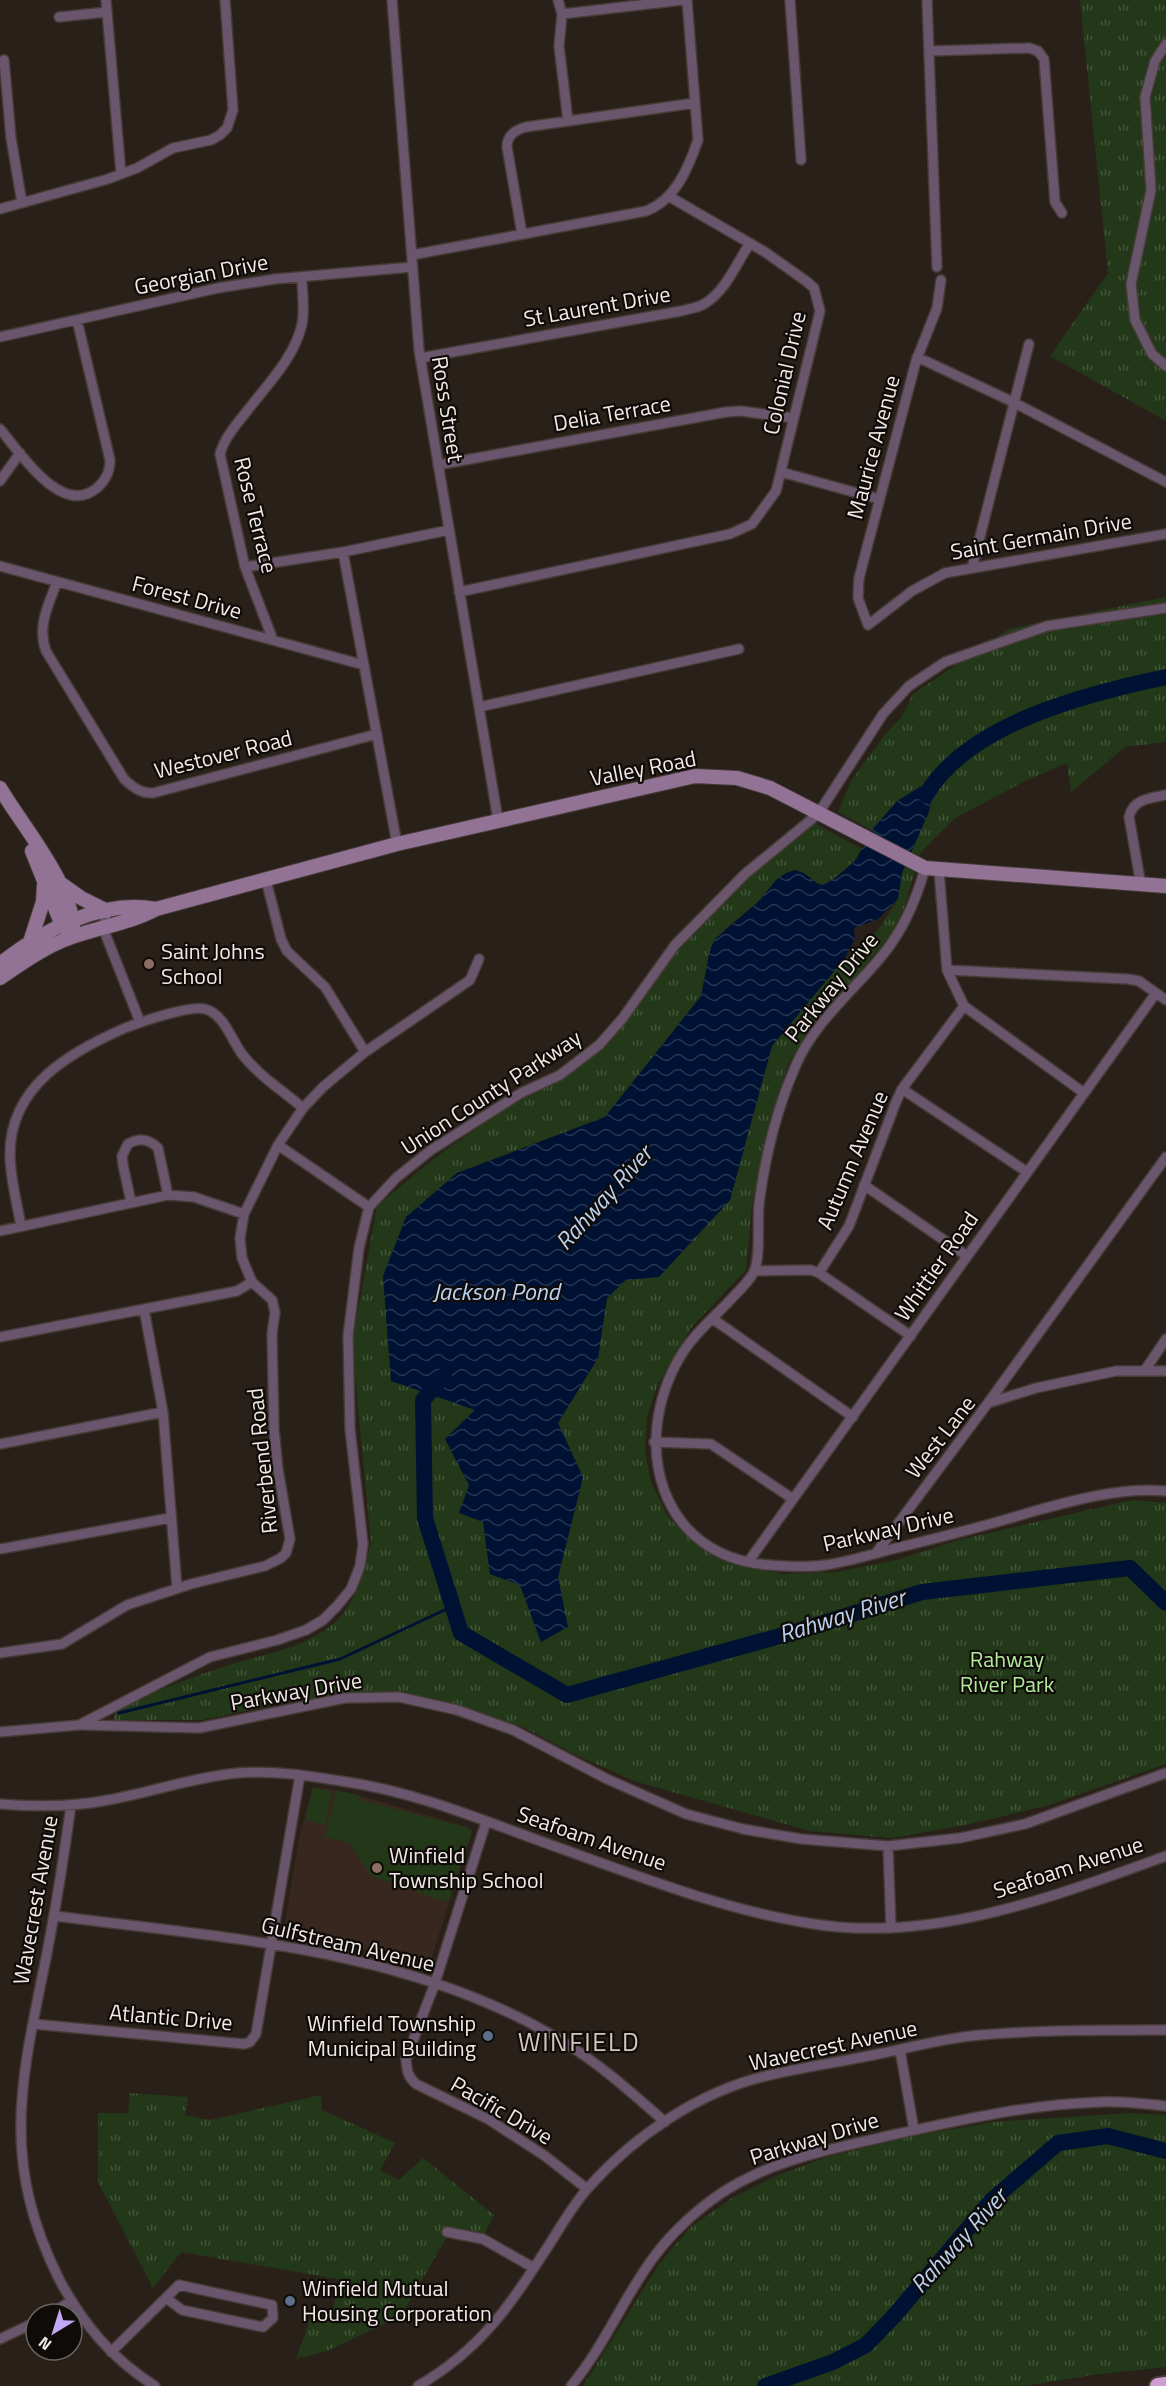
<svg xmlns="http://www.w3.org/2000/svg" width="1166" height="2386" font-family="'Titillium Web',sans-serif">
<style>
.built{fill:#38271f}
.park{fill:url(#park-tufts)}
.garden{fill:#223818}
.water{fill:url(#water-waves)}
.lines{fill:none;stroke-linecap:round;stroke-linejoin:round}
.stream{stroke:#001234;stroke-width:3}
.river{stroke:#001234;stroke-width:16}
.street-casing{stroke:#463c37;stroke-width:12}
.secondary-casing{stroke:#463c37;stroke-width:16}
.highway-casing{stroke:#463c37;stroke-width:20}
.street{stroke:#6a566c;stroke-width:9}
.secondary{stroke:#937395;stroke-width:14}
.highway{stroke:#cf9dd3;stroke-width:16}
.education-dot{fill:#8d6e63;stroke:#0f0b08;stroke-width:2}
.service-dot{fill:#5c6f8a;stroke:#0f0b08;stroke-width:2}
.labels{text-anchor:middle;stroke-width:4.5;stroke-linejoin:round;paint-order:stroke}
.street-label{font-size:22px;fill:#f1e9e6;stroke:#0f0b08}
.poi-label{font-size:22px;fill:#f1e9e6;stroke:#0f0b08;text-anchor:start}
.park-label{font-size:22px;fill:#b1ea99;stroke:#0f0b08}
.water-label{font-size:24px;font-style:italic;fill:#bbd1f0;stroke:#0f0b08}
.quarter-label{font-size:26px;letter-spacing:1.5px;fill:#d3c4bd;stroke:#0f0b08}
</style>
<defs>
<pattern id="park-tufts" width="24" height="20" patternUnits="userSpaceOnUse" patternTransform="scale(1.5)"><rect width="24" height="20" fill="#223818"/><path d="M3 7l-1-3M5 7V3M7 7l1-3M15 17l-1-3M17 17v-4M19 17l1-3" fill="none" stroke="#43553a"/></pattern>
<pattern id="water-waves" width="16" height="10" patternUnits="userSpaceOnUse" patternTransform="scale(1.5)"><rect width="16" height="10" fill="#001234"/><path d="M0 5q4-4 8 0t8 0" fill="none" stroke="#263451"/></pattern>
</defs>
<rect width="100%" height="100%" fill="#2a201a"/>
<!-- built -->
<path class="built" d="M313,1787L336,1790L361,1796L467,1827L472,1831L429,1966L284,1929L299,1839Z"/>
<!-- park -->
<path class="park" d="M1080,0H1166V421L1050,356L1108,273Z
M1166,597V742L1125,747L1071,792L1067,763L1023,782L955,818L920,853L905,906L892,933L798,1047L786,1069L752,1204L746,1270L691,1328L657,1386L647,1418L645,1451L651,1482L667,1515L687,1537L713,1556L750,1568L784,1574L836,1572L897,1560L958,1540L1132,1500L1166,1503V1764L1049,1805L970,1824L893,1838L810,1831L634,1781L574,1754L523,1727L472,1710L423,1697L364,1694L282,1703L202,1720H113L117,1708C155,1691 192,1677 232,1664C266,1654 306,1647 333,1624C356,1604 365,1570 371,1542L352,1344L377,1206L432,1160L515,1101L571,1073L610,1042L707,912L812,822L862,849C854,863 838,877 823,885L814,882L777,879L759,901L725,929L710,950L701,996L605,1117L457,1173L391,1380L475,1410L445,1439L469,1485L483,1522L490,1574L520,1585L541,1642L567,1627L558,1577L583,1477L558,1423L598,1358L607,1298L626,1280L659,1276L730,1200L772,1046L845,958L864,947L880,927L898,899L902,873L912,852L838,812L851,781L887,732L901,718L913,694L1009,629Z
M130,2093L188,2097L185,2115L210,2120L321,2095L322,2110L395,2143L380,2170L399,2180L423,2158L494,2215L484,2235L452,2228L401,2316L327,2351L296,2359L312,2314L332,2318L338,2279L181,2252L153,2288L98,2182V2113H128Z
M1130,2113L1166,2115V2367L1092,2375L1026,2386H583L659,2264L691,2227L732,2198L776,2176L824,2158L903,2138L993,2122Z"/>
<!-- garden -->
<path class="garden" d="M313,1787L332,1792L325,1825L305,1820Z
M336,1790L361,1796L360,1800L467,1827L472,1831L450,1898L443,1901L371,1876L349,1843L325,1837Z"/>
<!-- water -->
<path class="water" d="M936,777L929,812L902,873L898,899L878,919L854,928L855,938L845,958L772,1046L730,1200L659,1277L626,1280L607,1298L598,1358L558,1423L583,1477L558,1577L568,1627L541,1642L520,1585L490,1574L483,1522L459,1513L469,1485L445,1439L475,1410L391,1381L383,1276L406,1217L457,1173L605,1117L701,996L710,950L715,939L759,901L777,879L786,873L795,870L804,873L818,884L823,885L834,879L856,860L871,831L897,801Z"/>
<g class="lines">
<!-- stream -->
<path class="stream" d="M119,1713L340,1659L453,1606"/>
<!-- river -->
<path class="river" d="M926,795C968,723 1089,693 1166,677
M444,1376L423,1400L425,1518L461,1633L567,1695L798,1631L922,1592L1130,1568L1166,1603
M765,2386L833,2362L866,2345L894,2316L992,2200L1058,2143L1108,2136L1166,2151"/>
<defs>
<path id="street" d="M106,0L121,174
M392,0L419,350L498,820
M558,0L562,14L559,46L568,121
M790,0L801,160
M927,0L937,267
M562,14L683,0
M59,17L107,12
M1166,44L1155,61L1145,97L1151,190L1131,284L1135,320L1152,354L1166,366
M929,51L1029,48L1038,51L1044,59L1055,202L1062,213
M4,60L11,138L22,203
M0,209L108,179L137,168L173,148L211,140L220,135L227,128L233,110L225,0
M522,234L507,147C507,135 515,130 526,127L695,103
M412,255L646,211C675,200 688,169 698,140L687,0
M941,280L937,308L916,361L859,578L858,598L868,625L912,591L945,573L1166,534
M0,337L218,288L275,279L412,267
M917,357L1013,402L1166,482
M420,358L681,311C688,309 697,308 704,304C725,292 737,263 750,243
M0,429C19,451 61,518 97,488C106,480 110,472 110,460L77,320
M438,465L726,412L741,411L793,418
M781,472L879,499
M0,481L20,453
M343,552L397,844
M0,566L364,665
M245,567L343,552L449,530
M972,568L1029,344
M57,582C48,606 37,626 46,651L124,779C134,788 140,793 153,793L377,734
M459,592L730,534L752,524L776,491L820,311L814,288L806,281L765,252L670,197
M273,640L245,567L220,454C224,438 237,424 247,411C267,385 295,357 302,324C305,309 302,292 302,277
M479,707L739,649
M925,868C916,901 903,931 881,957C852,992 814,1023 796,1065C777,1108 765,1157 759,1204C757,1223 761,1255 754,1272C749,1281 741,1289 734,1296C716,1316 694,1333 680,1357C630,1442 658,1557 769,1565C786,1566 808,1568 825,1565C847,1562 870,1555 892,1549C938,1538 985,1526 1031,1512C1074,1500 1121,1487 1166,1491
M266,880L281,939L287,951L325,987L365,1052
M1141,885L1129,817C1133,799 1150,798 1166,795
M107,911L103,928L140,1022
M947,970L1128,979L1139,981L1166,1000
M964,1006L1084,1093
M902,1089L1027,1172
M278,1145L369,1207
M864,1185L967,1256
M131,1202L123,1165L122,1156L128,1144C140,1137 149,1139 158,1148L168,1195
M21,1226C17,1203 10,1178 10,1154C10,1086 70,1052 125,1028C141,1022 189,1005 205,1009C224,1014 231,1039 242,1054C258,1075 283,1091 303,1108
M0,1231L168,1195L194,1197L244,1214
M754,1271L811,1270L819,1273L849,1226L896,1102L902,1089L964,1006L947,970L939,871
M819,1273L911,1336
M144,1309L163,1412L177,1588
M713,1319L853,1417
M0,1337L237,1291L252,1282
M1145,1370L1166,1339
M988,1403L1166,1157
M654,1442L711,1444L793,1499
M0,1444L163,1412
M0,1549L170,1518
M876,1553L988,1403L1036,1388L1116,1371H1166
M748,1562L1156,993
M0,1653L62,1644L127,1605L191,1584L265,1566L281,1558L286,1553L290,1539L278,1469L274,1429L272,1334L275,1312L272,1300L252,1282L242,1258L240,1238L244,1214L278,1145L303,1108L323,1087L365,1052L470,980L479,959
M82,1725L199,1728L345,1698L399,1697L457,1710L513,1730L607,1779L686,1814L743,1829L801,1839L888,1846L960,1838L1025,1824L1166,1773
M0,1732L79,1725L210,1657L277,1640L306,1630L323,1620L337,1606L351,1589L360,1566L363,1544L350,1429L348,1336L359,1248L369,1207L396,1178L431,1150L521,1093L560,1075L599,1045L622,1019L675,945L745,874L818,814L883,714L909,686L945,662L1047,626L1166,608
M0,1804C36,1807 73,1807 108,1800C152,1792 194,1777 238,1773C274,1770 311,1776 347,1782C422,1793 494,1825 565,1850C646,1879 728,1911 814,1924C933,1943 1056,1896 1166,1856
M71,1805C64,1856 56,1907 46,1958C21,2081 0,2160 59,2279C83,2324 112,2359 155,2386
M486,1822L435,1983L406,2059C407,2070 407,2076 416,2084L488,2119L545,2156L587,2189
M888,1846L891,1928
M55,1916C226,1938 411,1949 562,2041C600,2064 632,2093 665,2122
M33,2024L244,2044L250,2042L256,2034L300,1775
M900,2050L914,2130
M447,2232L483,2239L534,2268
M50,2314L71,2301
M0,2339L36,2322
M111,2352L179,2285L272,2305L273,2318L263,2327L182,2310L166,2298
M418,2386C481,2349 508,2308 547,2248C560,2228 572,2206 588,2188C633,2137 698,2092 766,2076C799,2068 834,2063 868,2056C905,2049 943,2038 980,2035C1042,2030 1104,2030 1166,2030
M571,2386C612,2337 632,2274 678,2229C698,2209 723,2190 748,2178C790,2157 837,2148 883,2137C955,2121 1028,2104 1102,2102C1123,2101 1145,2104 1166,2106"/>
<path id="secondary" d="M0,788C23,827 71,882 73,928
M32,851L62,925L68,931
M60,883L81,898L107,911
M30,942L43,902L44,885
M0,964C41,931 101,899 156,909
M0,978C23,962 46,946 72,937C100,927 130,923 156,909L397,844L695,776L737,778L770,788L925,868L1166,886"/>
<path id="highway" d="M1158,2386L1166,2385"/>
</defs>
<!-- street casing -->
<use href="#street" class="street-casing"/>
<!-- secondary casing -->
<use href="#secondary" class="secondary-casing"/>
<!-- highway casing -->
<use href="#highway" class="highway-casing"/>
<!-- street -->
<use href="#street" class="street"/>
<!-- secondary -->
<use href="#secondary" class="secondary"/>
<!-- highway -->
<use href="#highway" class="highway"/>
</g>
<!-- markers -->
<g class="education-dot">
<circle cx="149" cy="964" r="6"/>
<circle cx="377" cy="1868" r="6"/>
</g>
<g class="service-dot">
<circle cx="488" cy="2036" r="6"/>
<circle cx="290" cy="2301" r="6"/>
</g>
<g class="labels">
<!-- street labels -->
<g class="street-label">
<text transform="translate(201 274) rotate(-11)" y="8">Georgian Drive</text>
<text transform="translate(597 306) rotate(-10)" y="8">St Laurent Drive</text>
<text transform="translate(784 373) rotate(-77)" y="8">Colonial Drive</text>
<text transform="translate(448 409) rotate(81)" y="8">Ross Street</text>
<text transform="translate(612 413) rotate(-10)" y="8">Delia Terrace</text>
<text transform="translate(873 447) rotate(-75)" y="8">Maurice Avenue</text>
<text transform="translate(256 515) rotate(76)" y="8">Rose Terrace</text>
<text transform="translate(1041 536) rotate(-10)" y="8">Saint Germain Drive</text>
<text transform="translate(187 597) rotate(15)" y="8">Forest Drive</text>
<text transform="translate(223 754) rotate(-14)" y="8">Westover Road</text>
<text transform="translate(643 768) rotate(-11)" y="8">Valley Road</text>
<text transform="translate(831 987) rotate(-51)" y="8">Parkway Drive</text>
<text transform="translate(491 1092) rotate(-33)" y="8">Union County Parkway</text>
<text transform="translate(852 1160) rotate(-67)" y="8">Autumn Avenue</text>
<text transform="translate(936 1266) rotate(-55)" y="8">Whittier Road</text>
<text transform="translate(940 1437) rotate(-52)" y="8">West Lane</text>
<text transform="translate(262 1461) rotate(-96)" y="8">Riverbend Road</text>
<text transform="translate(888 1529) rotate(-13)" y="8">Parkway Drive</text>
<text transform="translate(296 1691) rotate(-10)" y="8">Parkway Drive</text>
<text transform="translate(592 1838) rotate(19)" y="8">Seafoam Avenue</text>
<text transform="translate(1068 1867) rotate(-18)" y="8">Seafoam Avenue</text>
<text transform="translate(35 1900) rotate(-80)" y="8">Wavecrest Avenue</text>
<text transform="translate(348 1944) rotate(13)" y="8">Gulfstream Avenue</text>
<text transform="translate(171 2017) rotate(5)" y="8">Atlantic Drive</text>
<text transform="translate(833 2045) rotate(-12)" y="8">Wavecrest Avenue</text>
<text transform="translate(502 2110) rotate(30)" y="8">Pacific Drive</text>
<text transform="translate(814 2138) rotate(-17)" y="8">Parkway Drive</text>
</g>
<!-- poi labels -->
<g class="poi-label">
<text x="161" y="959">Saint Johns<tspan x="161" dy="25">School</tspan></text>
<text x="389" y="1863">Winfield<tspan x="389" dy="25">Township School</tspan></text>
<text x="476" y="2031" text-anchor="end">Winfield Township<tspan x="476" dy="25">Municipal Building</tspan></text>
<text x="302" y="2296">Winfield Mutual<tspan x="302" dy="25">Housing Corporation</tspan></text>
</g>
<!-- park labels -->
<g class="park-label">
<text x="1007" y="1667">Rahway<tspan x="1007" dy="25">River Park</tspan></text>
</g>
<!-- water labels -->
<g class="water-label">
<text transform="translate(604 1198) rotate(-48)" y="8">Rahway River</text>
<text x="496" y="1300">Jackson Pond</text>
<text transform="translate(842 1616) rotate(-17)" y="8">Rahway River</text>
<text transform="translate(959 2241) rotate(-48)" y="8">Rahway River</text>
</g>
<!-- quarter labels -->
<g class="quarter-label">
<text x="579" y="2051">WINFIELD</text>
</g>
</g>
<!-- north arrow -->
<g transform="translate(54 2332) rotate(218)"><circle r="28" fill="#0f0b08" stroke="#696461" stroke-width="1.5"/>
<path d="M0-4.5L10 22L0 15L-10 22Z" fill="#c0a8f3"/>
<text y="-9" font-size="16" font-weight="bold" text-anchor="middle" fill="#f1e9e6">N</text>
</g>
</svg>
